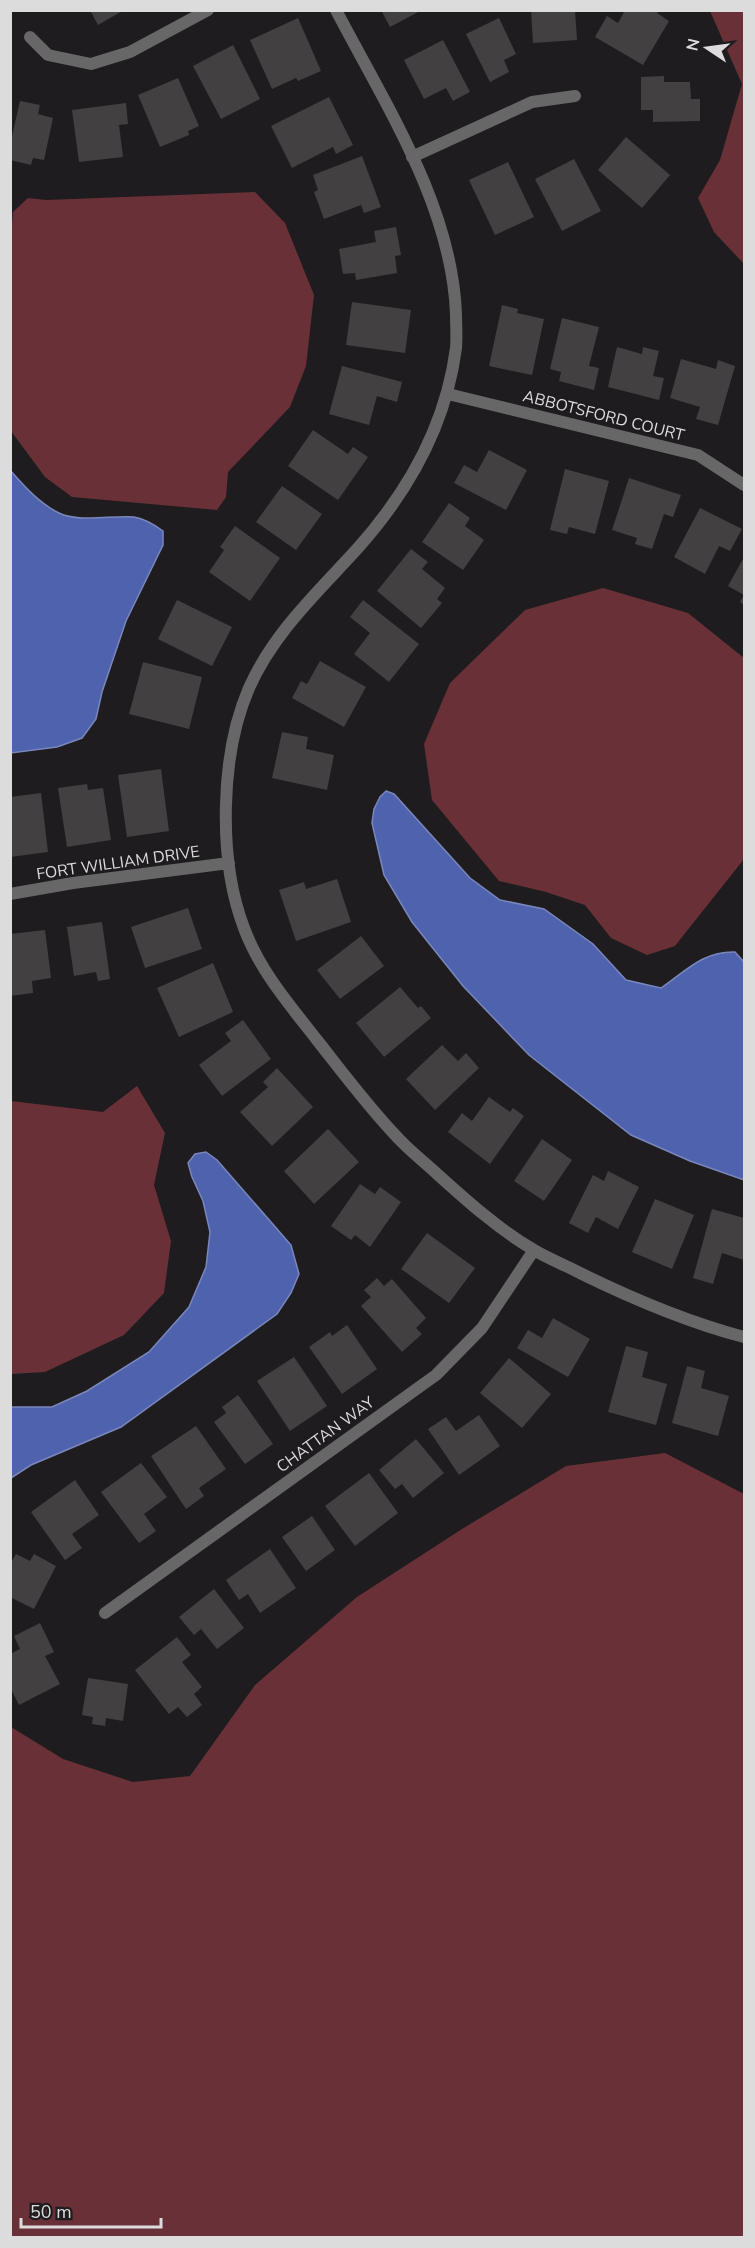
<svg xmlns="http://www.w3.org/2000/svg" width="755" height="2248" font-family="'Nunito Sans',sans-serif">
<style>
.green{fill:#693137}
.water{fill:#4f62ae;stroke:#7a87bc;stroke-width:1.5}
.building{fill:#434041}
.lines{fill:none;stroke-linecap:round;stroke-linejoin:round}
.minor{stroke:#676768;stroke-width:12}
.labels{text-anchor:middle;stroke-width:4.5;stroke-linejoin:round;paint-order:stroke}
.street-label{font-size:16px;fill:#dddcdd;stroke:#1e1c1e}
</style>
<rect width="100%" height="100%" fill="#1e1c1e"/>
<!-- green -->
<path class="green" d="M710,11H744V264L714,232L698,198L720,160L742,84Z
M255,192L285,223L314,295L306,366L290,407L228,472L226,497L217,510L72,497L45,477L11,431L10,247L13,212L28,198L46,200Z
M603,588L688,613L744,658V859L675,946L647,955L611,938L585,905L546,892L499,881L432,800L424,744L450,683L525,610Z
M137,1086L165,1133L154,1185L171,1241L164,1293L124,1335L45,1372L11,1374V1101L103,1112Z
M665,1453L744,1494V2237H11V1727L63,1759L133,1782L190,1776L255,1685L357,1597L462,1529L566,1466Z"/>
<!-- water -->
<path class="water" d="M10,470C24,486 40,504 59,513C79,523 113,515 134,517C145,519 155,525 163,531V545L126,621L102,692L96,719L82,738L57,747L11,753Z
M386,791L394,794L470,878L500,900L544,909L593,944L626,980L661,988C686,971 703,951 735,952L744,962V1180L690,1161L631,1135L529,1055L463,986L412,922L384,875L372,823L374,809L380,797Z
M206,1152L217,1160L291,1245L299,1274L291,1293L277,1314L121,1427L31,1465L11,1478V1407H52L87,1391L149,1352L189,1307L206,1267L210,1232L203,1201L192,1177L188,1163L195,1154Z"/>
<!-- building -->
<path class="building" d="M90,10H124L98,25Z
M381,10H422L390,27Z
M531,10H575L577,40L533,43Z
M625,10H659L657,13L669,21L643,65L595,37L607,16L618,23Z
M298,18L321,71L298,81L296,78L272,89L250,40Z
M499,18L516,54L504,60L509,72L490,82L466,34Z
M443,40L470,92L453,101L446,88L424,99L404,60Z
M233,45L260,99L221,119L193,66Z
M664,76V82H690L691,99H700V121L653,122V110H641V77Z
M178,78L199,126L188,131L189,135L160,147L138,95Z
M329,97L353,145L336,154L333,147L292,168L271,126Z
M20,101L40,105L38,114L53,118L44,160L33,158L31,165L10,160V145Z
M126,103L128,124L119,125L123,157L79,162L72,110Z
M626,137L670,175L642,208L598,170Z
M362,156L381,207L364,213L361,205L324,219L314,192L318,190L313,175Z
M574,159L601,211L562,231L535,179Z
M508,162L534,217L495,235L469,180Z
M396,227L401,255L395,256L397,273L356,280L355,273L343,274L339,249L376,242L374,231Z
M352,302L411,310L405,353L346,345Z
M502,305L518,309L517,313L544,319L532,375L489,366Z
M562,318L599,327L589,366L599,368L594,390L559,381L561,372L550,369Z
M617,347L642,354L643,347L659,351L653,376L664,378L659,400L608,387Z
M681,359L716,369L718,360L735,366L718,425L696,419L700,407L670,398Z
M342,366L402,382L397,402L377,396L369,425L329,414Z
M313,430L348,454L353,447L368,457L338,500L288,466Z
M489,450L527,470L506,510L454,483L464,465L477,472Z
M565,469L609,481L595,534L569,527L567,534L550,530Z
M629,478L681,495L673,517L664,514L652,549L635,544L637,538L612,530Z
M282,486L322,514L296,550L256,522Z
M449,503L470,518L465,526L484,540L463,570L422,542Z
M700,508L742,529L730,551L719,546L705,574L674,557Z
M235,526L280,558L250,601L209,572L224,550L220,547Z
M411,549L428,562L422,569L445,588L437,599L442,603L421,628L377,591Z
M744,557V605L740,602L744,595L728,586Z
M177,600L232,627L212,666L158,639Z
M363,600L419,644L389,682L354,654L370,633L350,617Z
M320,661L366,687L344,727L292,698L301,681L307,684Z
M143,662L202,677L189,729L129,714Z
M282,732L308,737L306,749L334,755L327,790L272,778Z
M161,769L169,831L127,837L118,775Z
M87,784L88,790L103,788L111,840L67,847L58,788Z
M41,793L48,852L10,857V797Z
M337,879L351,922L296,941L279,890L304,882L306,889Z
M188,908L202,949L145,968L131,927Z
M102,922L110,979L98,981L96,972L74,976L67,927Z
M45,930L51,978L32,981L33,993L10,996V934Z
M361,936L384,966L340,999L317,970Z
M213,963L233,1012L179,1037L157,988Z
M400,987L418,1008L421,1006L431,1018L384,1057L356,1023Z
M243,1020L271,1059L222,1096L199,1065L231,1041L225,1033Z
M442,1045L458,1061L466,1053L479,1068L435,1110L406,1079Z
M277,1068L313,1107L272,1146L240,1112L268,1087L263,1082Z
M489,1097L510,1112L513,1108L524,1116L490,1164L448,1132L462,1113L472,1121Z
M328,1129L359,1162L314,1204L284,1171Z
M542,1139L572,1160L544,1201L514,1181Z
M608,1171L639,1187L618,1229L596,1217L588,1233L569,1223L593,1175L604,1181Z
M360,1184L375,1194L380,1187L401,1202L370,1247L355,1235L351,1240L331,1226Z
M655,1199L694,1215L672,1269L632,1252Z
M712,1209L744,1218V1260L722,1253L713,1284L693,1278Z
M427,1233L475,1268L449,1303L401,1269Z
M377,1278L384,1286L392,1279L426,1318L416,1328L422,1334L402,1352L361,1306L371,1297L364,1290Z
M553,1318L590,1339L568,1377L517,1348L528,1330L542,1338Z
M347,1325L377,1369L342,1394L309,1347L330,1332L332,1336Z
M626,1346L648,1352L642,1377L667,1384L656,1425L608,1412Z
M294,1357L327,1406L290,1431L257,1381Z
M509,1358L551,1394L522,1428L480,1393Z
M687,1366L705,1371L701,1388L729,1396L718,1436L672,1423Z
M238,1395L273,1444L245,1464L214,1422L226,1413L222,1407Z
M479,1415L500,1446L459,1475L428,1429L446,1417L456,1431Z
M196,1426L226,1469L199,1488L204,1496L186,1509L151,1456Z
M416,1439L444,1473L413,1498L402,1484L395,1489L379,1470Z
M141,1463L167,1497L144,1514L156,1531L139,1543L101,1492Z
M369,1473L398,1513L355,1546L325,1506Z
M75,1480L99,1515L72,1534L82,1548L65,1560L31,1512Z
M312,1516L335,1550L306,1571L282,1537Z
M270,1549L296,1588L260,1613L248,1594L239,1600L226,1580Z
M16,1554L30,1561L34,1554L56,1566L34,1609L10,1597V1564Z
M214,1589L244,1628L217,1649L201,1629L194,1635L179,1617Z
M40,1623L54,1652L45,1656L60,1684L19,1705L10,1687V1654L20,1649L14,1636Z
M177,1637L191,1655L182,1662L202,1687L194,1694L202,1705L187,1717L178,1707L169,1714L135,1670Z
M88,1678L128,1684L123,1721L106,1718L105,1726L92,1724L93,1717L82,1715Z"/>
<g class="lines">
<!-- minor -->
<path class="minor" d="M336,10C385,104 452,206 456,314C456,325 457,337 456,348C446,425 409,491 357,549C317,593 274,632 249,688C220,755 218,860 244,928C260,971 289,1004 317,1040C343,1073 369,1108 398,1138C409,1150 423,1161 435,1172C466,1200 498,1229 534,1250C549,1259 565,1265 580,1273C633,1299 687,1322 744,1337
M30,37L48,55L91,64L130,52L208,10
M412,157L532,102L575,96
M448,394L698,455L744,485
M10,894L73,883L229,863
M105,1613L436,1375L482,1328L534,1250"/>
</g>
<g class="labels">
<!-- street labels -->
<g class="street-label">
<text transform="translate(604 415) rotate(14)" y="6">ABBOTSFORD COURT</text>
<text transform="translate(118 862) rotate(-8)" y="6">FORT WILLIAM DRIVE</text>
<text transform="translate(325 1434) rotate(-36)" y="6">CHATTAN WAY</text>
</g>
</g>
<!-- border -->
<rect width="755" height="2248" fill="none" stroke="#dddcdd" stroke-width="24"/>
<!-- north arrow -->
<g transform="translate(707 48) rotate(283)" stroke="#1e1c1e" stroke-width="4.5" paint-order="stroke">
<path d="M0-4.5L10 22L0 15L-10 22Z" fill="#dddcdd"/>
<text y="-9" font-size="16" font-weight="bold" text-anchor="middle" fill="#dddcdd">N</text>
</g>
<!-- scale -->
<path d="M21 2218v9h140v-9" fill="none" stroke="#dddcdd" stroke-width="3"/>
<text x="30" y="2218" font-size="18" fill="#dddcdd" stroke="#1e1c1e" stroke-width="4.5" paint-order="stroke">50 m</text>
</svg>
